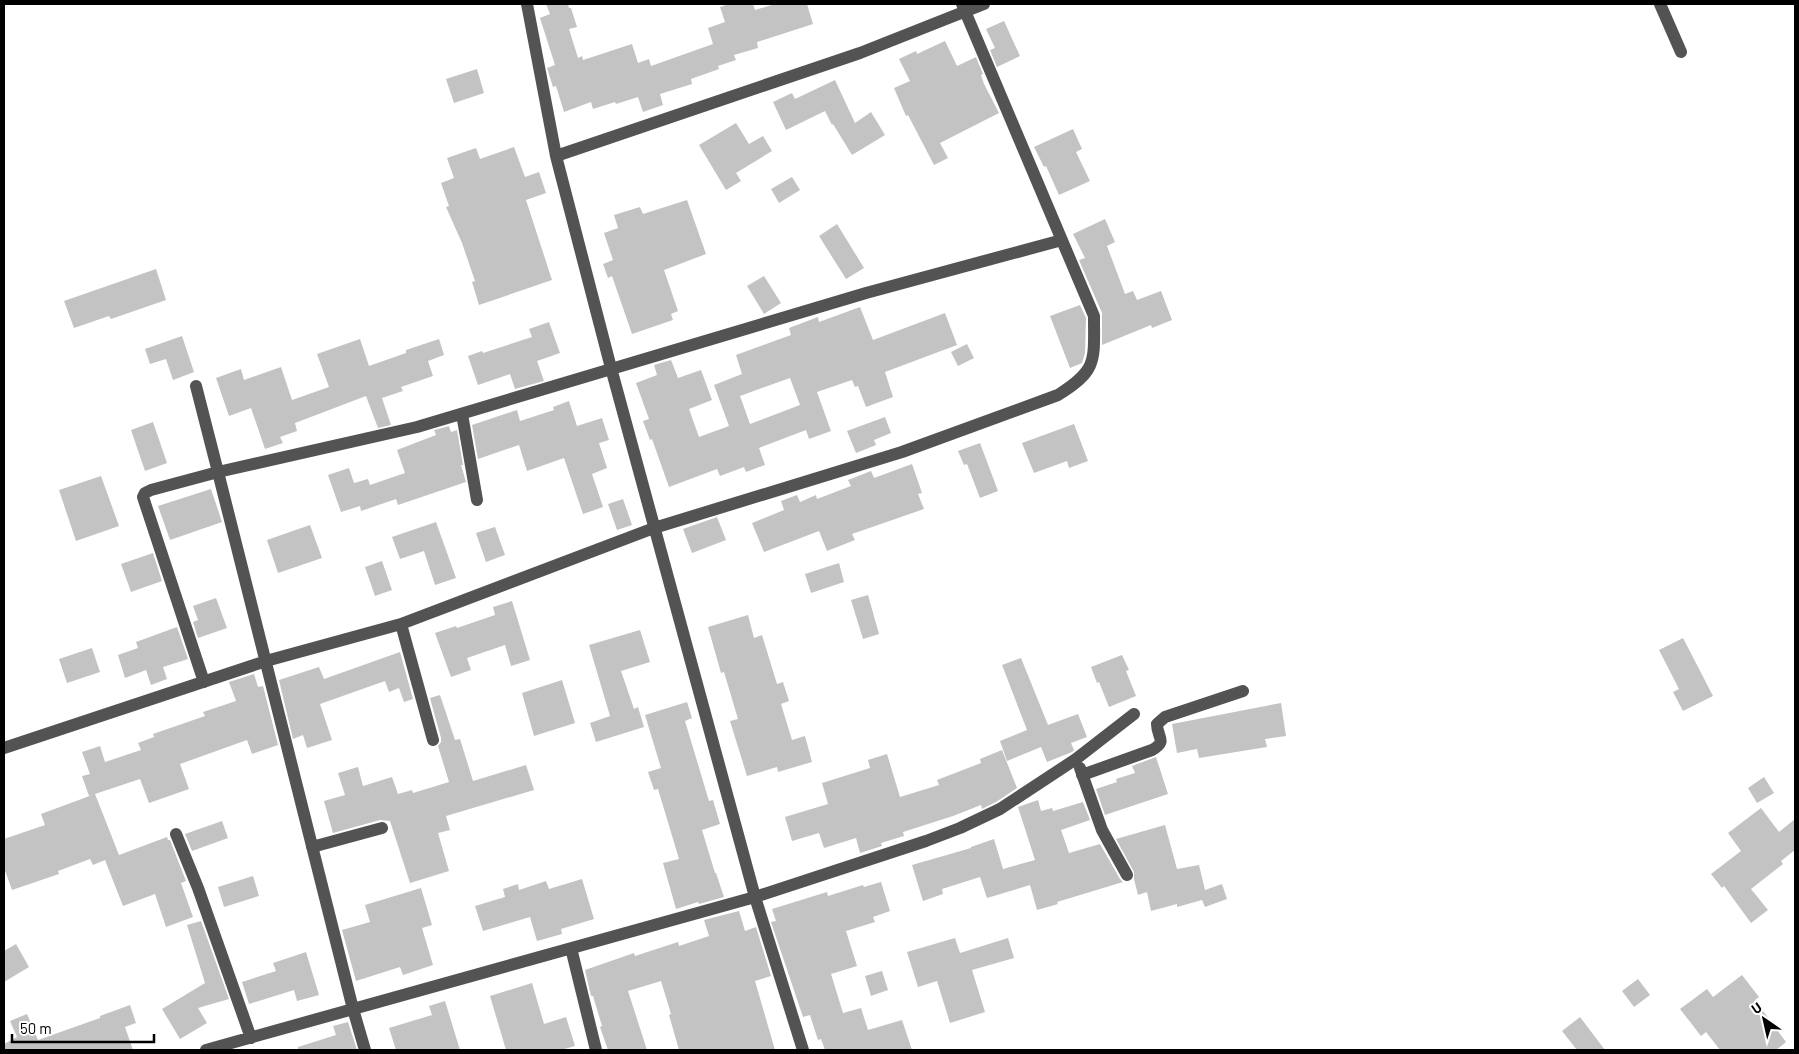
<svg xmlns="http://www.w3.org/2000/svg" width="1799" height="1054" font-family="Barlow,sans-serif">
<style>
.building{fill:#c3c3c3;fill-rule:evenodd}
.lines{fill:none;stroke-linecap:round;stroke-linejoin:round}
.minor{stroke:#535353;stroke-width:12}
</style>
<rect width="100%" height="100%" fill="#fff"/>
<!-- building -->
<path class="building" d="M546,4H568L569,8H571L577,27L569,29L578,58L582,56L583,60L632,44L638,63L649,59L651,66L713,44L708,28L725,22L720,7L729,4H753L755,10L775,4H807L813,24L757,42L758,48L734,55L736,60L718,66L719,69L691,79L692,84L660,94L663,105L643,112L638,97L616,104L615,102L593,109L591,102L564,112L556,86L553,87L547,68L555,65L540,18L550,14Z
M1004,21L1020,56L997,67L990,50L995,48L986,29Z
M945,41L957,66L976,57L983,74L981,75L984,84L999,113L940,143L948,158L934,165L908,115L906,116L894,88L910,81L899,59L916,51L917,54Z
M477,69L484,93L454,103L446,79Z
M835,80L855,123L871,112L885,135L852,155L833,124L832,125L825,111L786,130L773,102L792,93L795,99Z
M736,123L749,144L763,136L772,151L736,173L741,181L726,190L699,145Z
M1073,129L1082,149L1076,152L1090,181L1059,195L1046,166L1044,167L1034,147Z
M514,147L525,177L539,172L546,193L526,200L552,280L479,305L472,282L475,281L462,243L446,207L449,206L441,183L454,178L447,158L476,148L480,159Z
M792,177L800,190L779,203L771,189Z
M687,200L706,254L664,270L678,311L671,314L673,320L632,334L612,276L608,278L603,264L613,260L604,233L618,228L614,215L640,207L643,214Z
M1105,219L1115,242L1107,246L1125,294L1133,291L1137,300L1161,291L1172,320L1152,328L1151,325L1102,345V313L1079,260L1085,258L1073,234Z
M837,224L864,268L846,279L819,236Z
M156,269L166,300L111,319L109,316L74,328L64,301Z
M764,276L781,303L764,314L747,286Z
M1080,305L1086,318L1085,353L1082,363L1070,368L1050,316Z
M860,307L873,340L945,313L957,345L885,372L893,397L866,407L858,386L855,387L852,380L817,392L831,431L809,439L806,430L759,448L765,465L746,472L744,467L720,476L717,469L669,487L652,439L650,440L643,421L649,419L636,383L657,375L654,365L671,360L678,378L701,370L712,400L689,409L699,437L729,426L714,385L742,374L736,355L791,335L789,328L818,317L819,322ZM790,378L800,405L750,424L740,396Z
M549,322L560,353L537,361L544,381L515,389L510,374L478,385L468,356L482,351L483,353L532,337L529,329Z
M182,336L194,372L173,380L166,359L150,364L145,349Z
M360,339L369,366L406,353V350L439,339L444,355L428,361L433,376L401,387L403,391L382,398L391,425L378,428L366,396L295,423L297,431L280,437L283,443L265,449L251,408L229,416L216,378L241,369L244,380L281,367L292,400L329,387L317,354Z
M967,344L974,358L958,366L951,352Z
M569,401L577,426L602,418L609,440L599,443L607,468L592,474L603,507L583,514L564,458L527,471L519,445L478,459L472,425L517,410L520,421L554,410L553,407Z
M885,417L891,433L874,440L876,445L856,453L847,431Z
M153,422L167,463L145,471L131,430Z
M1074,424L1088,461L1069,468L1067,461L1034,473L1022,443Z
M449,426L451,432L457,430L463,465H461L466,482L398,505L396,499L361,511L360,506L341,512L328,475L349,468L354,483L368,479L370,485L405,473L397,450L436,435L434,430Z
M980,443L998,491L980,498L967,464L964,465L958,451Z
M912,464L922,493L918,494L924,509L852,534L855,540L827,551L819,531L764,552L752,523L784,510L781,501L797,495L800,502L816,495L817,499L851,486L848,480L871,471L874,478Z
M101,476L119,526L76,541L59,490Z
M211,489L222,522L170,540L158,506Z
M623,499L632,525L617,530L608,504Z
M717,517L726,540L692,553L683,529Z
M436,522L456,578L435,585L424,551L400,559L392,537Z
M310,525L322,558L278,573L267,540Z
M495,527L505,555L486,562L476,533Z
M153,553L162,581L131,592L121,564Z
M382,561L392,590L375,596L365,567Z
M839,563L844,582L811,593L805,574Z
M868,595L879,634L863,639L851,600Z
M216,598L227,628L198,638L193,622L198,620L193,606Z
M512,601L530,660L511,666L505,645L467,658L471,670L451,677L435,633L456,626L457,628L495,615L493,607Z
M748,615L754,638L762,635L777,684L783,682L789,701L781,704L792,740L805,736L812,762L778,772L777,767L747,776L730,721L738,719L724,672L721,673L708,627Z
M177,627L188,659L163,667L167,679L151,685L146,670L125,678L118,655L138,648L136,642Z
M640,630L650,662L621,671L634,709L638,707L644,727L596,742L590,723L610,716L589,645Z
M1683,638L1713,696L1683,711L1673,692L1679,689L1659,650Z
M92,648L100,672L67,683L59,659Z
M400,652L413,699L404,702L399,688L389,692L385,681L320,704L332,740L307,748L303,735L293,739L279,680L319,667L324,679Z
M1122,655L1129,670L1126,671L1136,696L1109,707L1099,682L1097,683L1091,667Z
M1021,658L1048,725L1078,714L1087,737L1071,743L1074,750L1072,752L1047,762L1041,747L1007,761L1000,741L1027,730L1002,665Z
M254,674L258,687L263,686L278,745L252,754L247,740L180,764L189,789L149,803L140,779L89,796L82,776L90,774L82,752L100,746L105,762L141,750L138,743L154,737L153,734L205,716L203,712L236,701L229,682Z
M562,680L575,723L534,736L522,693Z
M440,695L455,740L460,739L473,781L526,765L534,790L446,816L450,830L438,833L449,871L410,883L390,821L380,820L333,833L324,801L345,795L338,773L358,767L363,786L392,777L398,794L412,790L413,793L449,782L438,746L441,742V738L430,698Z
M687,702L692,718L685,721L709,801L713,800L720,824L702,830L715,873H716L724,897L699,904L698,902L676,909L663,863L679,859L658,789L654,790L648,772L661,768L645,715Z
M1281,703L1286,736L1265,739L1267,747L1199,758L1197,749L1177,753L1172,724Z
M1002,750L1017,788L996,802L982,809L981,805L953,816L903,832L904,836L881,843L882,846L860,853L856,838L824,848L819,833L792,841L785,817L828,804L822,783L870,768L868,760L887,754L900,797L939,785L937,780L981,763L980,759Z
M1156,757L1168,794L1105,815L1096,789L1117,782L1116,779L1135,773L1132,766Z
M1764,777L1774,793L1757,803L1748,788Z
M95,794L119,855L167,837L168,840H170L186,881L181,883L193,917L166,927L155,894L123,906L105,860L93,865L90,859L58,871L59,874L12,890L4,868V839L45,825L41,814Z
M1038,800L1041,811L1052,808L1053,811L1083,802L1090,820L1061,830L1069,853L1100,844L1120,879L1123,882L1057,902L1058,904L1037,910L1030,885L987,898L980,877L942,889L943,894L923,901L912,865L971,848V847L994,839L1003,869L1035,860L1018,807Z
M1761,808L1779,832L1795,819V850L1781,861L1783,864L1751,889L1768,910L1751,923L1724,886L1722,888L1711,874L1741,851L1728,833Z
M222,821L228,838L192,851L185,834Z
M1165,825L1177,869L1199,865L1205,890L1222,884L1227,899L1205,907L1202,900L1177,907V904L1151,911L1147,892L1138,895L1134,879V872L1116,839Z
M253,876L259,896L224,907L218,887Z
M582,879L594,919L561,929L562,934L537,941L530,917L483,931L475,906L505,897L503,889L518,884L519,890L546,881L549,889Z
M881,882L890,911L873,917L875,922L846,931L857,966L831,974L843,1013L861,1008L868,1030L902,1020L912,1050H825L821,1039L818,1040L810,1015L803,1017L771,922L776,921L772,909L827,892L828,896L863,885L864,887Z
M421,888L432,925L422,928L433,965L403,975L400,967L356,981L342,930L370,922L365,905Z
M739,911L745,931L756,927L771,976L755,981L775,1050H679L669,1015L671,1014L661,981L628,991L647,1050H608L600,1027L602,1026L593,996H591L585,970L634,953L635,956L678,942L679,946L709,936L704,920Z
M201,921L229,999L198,1008L207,1023L180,1039L162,1009L205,983L187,925Z
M955,938L960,953L1008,938L1014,958L972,970L985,1012L950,1023L937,981L918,987L907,952Z
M16,944L29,967L4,982V951Z
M306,952L319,995L297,1001L294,990L249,1004L242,982L276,971L273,963Z
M882,971L888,990L871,996L865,976Z
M1742,975L1759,997L1755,1000L1786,1042L1776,1050H1720L1706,1032L1701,1036L1680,1009L1707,989L1713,997Z
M1638,979L1650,995L1634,1007L1622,991Z
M532,983L544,1024L566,1017L575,1046L561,1050H506L490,996Z
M445,1001L460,1050H396L389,1028L432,1015L429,1006Z
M130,1005L136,1023L125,1027L133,1050H4V1044L17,1037L10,1021L27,1014L38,1040L100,1018V1016Z
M1580,1017L1605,1050H1577L1562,1031Z
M348,1022L357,1050H298V1047L336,1035L333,1026Z"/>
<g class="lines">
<!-- minor -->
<path class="minor" d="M527,4L556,156L611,368L755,897L803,1050
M1660,4L1681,52
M556,156L860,53L984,4
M196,386L218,472L151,490L145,493L143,497L204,682
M462,414L477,500
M401,624L433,740
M4,748L266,661L401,624L654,528L902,452L1058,395C1098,370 1094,361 1094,316L962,4
M1080,768L1102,830L1127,875
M1082,775L1152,750C1168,741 1157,738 1157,724L1165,717L1243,691
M176,834L198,888L251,1038
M312,847L382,828
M571,948L596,1050
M206,1050L755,897L926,841L960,828L1000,809L1076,759L1134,714
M365,1050L353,1009L218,472L417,427L866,293L1062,240"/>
</g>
<!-- border -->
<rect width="1799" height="1054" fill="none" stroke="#000000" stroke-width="10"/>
<!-- north arrow -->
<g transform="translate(1764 1019) rotate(326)" stroke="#ffffff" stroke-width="4" paint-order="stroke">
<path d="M0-4L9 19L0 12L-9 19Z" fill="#000000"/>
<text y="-8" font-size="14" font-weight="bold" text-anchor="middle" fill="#000000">U</text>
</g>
<!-- scale -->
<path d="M12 1034v8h142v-8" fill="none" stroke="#000000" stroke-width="2.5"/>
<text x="20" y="1034" font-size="15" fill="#000000" stroke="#ffffff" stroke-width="4" paint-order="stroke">50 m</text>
</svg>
